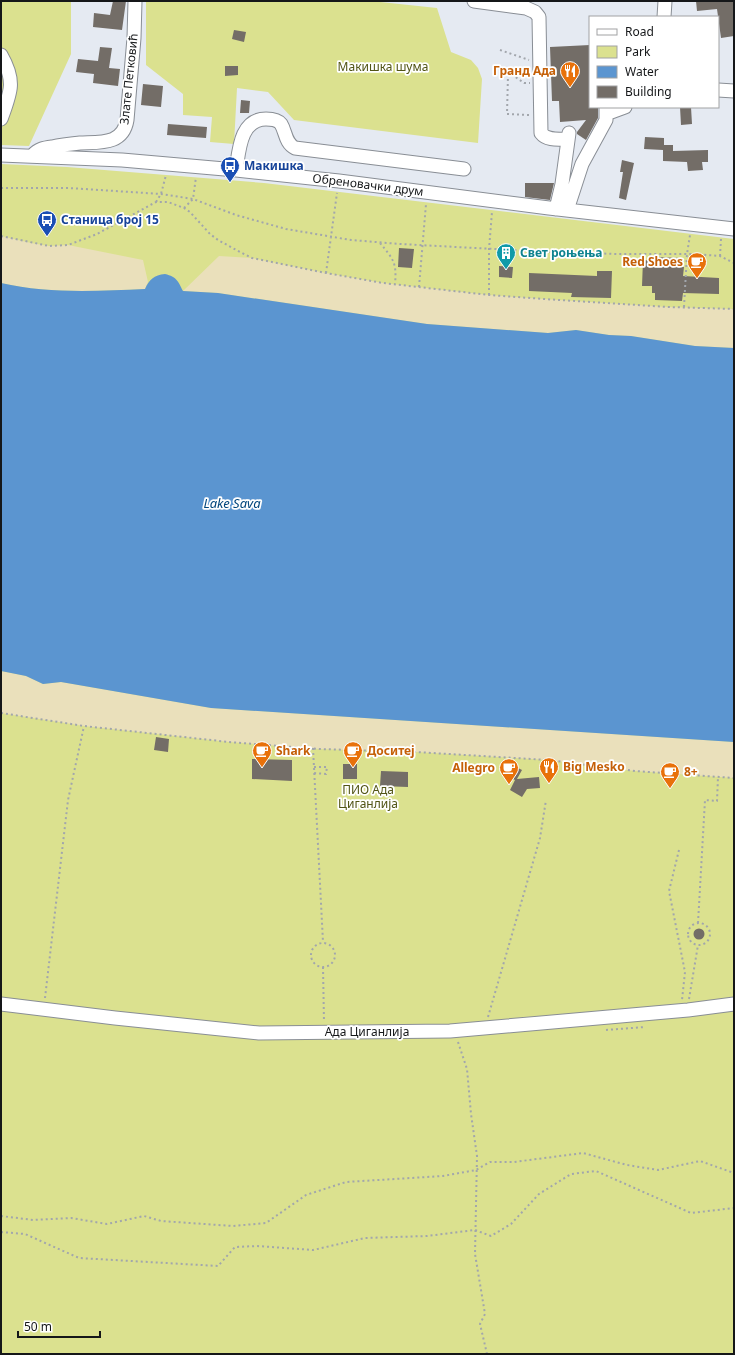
<svg xmlns="http://www.w3.org/2000/svg" width="735" height="1355" font-family="'Noto Sans',sans-serif">
<style>
.green{fill:#dbe18f}
.sand{fill:#eae0bb}
.water{fill:#5b95d0}
.building{fill:#736d67}
.lines{fill:none;stroke-linecap:round;stroke-linejoin:round}
.minor-casing{stroke:#898e95;stroke-width:15}
.path{stroke:#a2a6ac;stroke-width:2;stroke-dasharray:2 3;stroke-linecap:butt}
.minor{stroke:#fff;stroke-width:13}
.labels{text-anchor:middle;stroke-width:3.5;stroke-linejoin:round;paint-order:stroke}
.park-label{font-size:12px;fill:#515415;stroke:#fff}
.food-label{font-size:12px;font-weight:bold;fill:#c56008;stroke:#fff;text-anchor:start}
.street-label{font-size:12px;fill:#151719;stroke:#fff}
.transit-label{font-size:12px;font-weight:bold;fill:#164399;stroke:#fff;text-anchor:start}
.culture-label{font-size:12px;font-weight:bold;fill:#0d838f;stroke:#fff;text-anchor:start}
.water-label{font-size:13px;font-style:italic;fill:#00457c;stroke:#fff}
</style>
<rect width="100%" height="100%" fill="#e5eaf2"/>
<!-- green -->
<path class="green" d="M1,1H71V54L29,146L1,145Z
M146,1H371L437,8L451,52L471,60L478,68L482,79L478,143L294,120L268,92L237,88L234,144L210,142L212,117L183,115V94L146,65Z
M1,164L67,167L264,183L734,239V1354H1Z"/>
<!-- sand -->
<path class="sand" d="M1,236L31,243L49,246L68,245L143,260L148,282L145,289C97,291 48,294 1,283Z
M219,256L252,258L326,273L383,283L489,295L544,299L668,307L734,309V348L695,346L631,336L609,335L576,330L548,333L427,324L218,293L183,291Z
M1,671L26,676L43,684L61,682L211,708L734,742V778L635,771L548,760L416,752L319,749L229,742L84,726L1,713Z"/>
<!-- water -->
<path class="water" d="M165,274C177,277 178,281 183,291L218,293L427,324L548,333L576,330L609,335L631,336L695,346L734,348V742L211,708L61,682L43,684L26,676L1,671V283C48,294 97,291 145,289C149,280 154,275 165,274Z"/>
<!-- building -->
<path class="building" d="M113,1H126L122,30L93,27L94,13L110,15Z
M696,1H734L733,7L734,36L721,38L717,9L697,11Z
M234,30L246,32L244,42L232,39Z
M590,45V107H598V118L586,140L577,134V132L586,120L560,122L559,101H552L550,47Z
M100,47L112,48L109,68L120,69L118,86L93,83L94,74L76,72L78,59L98,61Z
M225,66H238V75L225,76Z
M143,84L163,86L161,107L141,105Z
M241,100L250,101L249,113H240Z
M680,107H691L692,124L681,125Z
M168,124L207,127L206,138L167,135Z
M645,137L664,138V145H673V151L708,150V162H702L703,170L688,171L687,162L663,161V150L644,149Z
M622,160L634,163L626,200L619,198L623,172H620Z
M525,183H554L550,200L525,197Z
M399,248L414,249L412,268L398,267Z
M654,257L681,258L680,267H684L683,276L719,278V294L683,293L682,301L655,300V293H652V286H642L643,260L654,261Z
M499,266L513,267L512,278L499,277Z
M597,271H612L611,298L571,297L572,293L529,291V273L597,276Z
M156,737L169,739L168,752L154,750Z
M252,759L292,760V781L252,779Z
M343,764H357V779H343Z
M514,766L522,770L517,779L539,777L540,788L527,789L522,797L510,790L515,780L509,777Z
M381,771L408,772V787L380,786Z
M693.5 934a5.5 5.5 0 1 1 11 0a5.5 5.5 0 1 1-11 0Z"/>
<g class="lines">
<defs>
<path id="minor" d="M474,1L526,8L535,12L539,17L541,133C547,141 559,139 568,139
M664,17L665,1
M1,55C16,81 11,92 1,119
M718,90L734,91
M606,114L625,107
M1,155L122,160L236,170L339,181L549,208L734,229
M33,155C38,149 44,148 52,147C61,145 70,144 80,143C100,142 123,145 127,120L134,38L135,1
M236,170C239,151 240,119 266,119C271,119 278,120 281,124C286,132 285,143 295,148L464,169
M556,209L562,184L569,133
M567,210L582,164L606,120V107
M1,1004L115,1018L259,1033L450,1031L688,1010L734,1004"/>
</defs>
<!-- minor casing -->
<use href="#minor" class="minor-casing"/>
<!-- path -->
<path class="path" d="M500,50L529,60
M529,115L507,114L508,75L511,74L524,83H530
M1,188H69L161,194L193,199L236,215L286,229L351,240L400,244L551,252L617,254H695L720,256L734,263
M156,202L161,194L166,175
M184,208L193,199L196,177
M1,236L49,246L68,245L97,234L156,202H168L184,208L190,212L210,234L218,240L240,252L252,258L326,273L383,283L489,295L544,299L668,307L734,309
M380,243C393,259 397,262 395,284
M720,256L721,239
M326,273L337,193
M419,287L426,204
M489,295V249L492,212
M684,307L687,254L690,235
M1,713L84,726L229,742L319,749L416,752L548,760L635,771L734,778
M313,748L323,942
M314,767H327L326,774L314,773
M679,850L669,891L685,972L682,1000
M698,923L705,800L717,801L718,777
M688 934a11 11 0 1 1 22 0a11 11 0 1 1-22 0Z
M311 955a12 12 0 1 1 24 0a12 12 0 1 1-24 0Z
M323,967L324,1022
M45,998L68,800L84,726
M689,999L698,945
M488,1017L540,838L546,800
M606,1030L645,1027
M458,1042L467,1069L471,1114L477,1156L475,1254L485,1314L480,1324L487,1354
M1,1216L33,1220L71,1218L107,1224L144,1216L161,1221L233,1226L266,1223L306,1195L346,1182L443,1176L476,1170L490,1162H514L583,1153L627,1165L658,1170L700,1161L734,1173
M1,1232L25,1234L79,1258L218,1266L235,1247L257,1246L313,1250L365,1238L427,1236L475,1230L491,1236L511,1224L539,1194L571,1174L596,1171L691,1213L734,1208"/>
<!-- minor -->
<use href="#minor" class="minor"/>
</g>
<!-- icons -->
<defs>
<symbol id="restaurant-pin" viewBox="-11 -11 22 30"><path d="M0 17L-7.5 6A9.5 9.5 0 1 1 7.5 6Z" fill="#e8710a" stroke="#fff"/><path d="M-5-6h1v4h1v-4h1v4h1v-4h1v5L-1.5 .5V6h-2V.5L-5-1ZM5-6V6H3V1.5H1.5Q1.5-4 5-6Z" fill="#fff"/></symbol>
<symbol id="bus-pin" viewBox="-11 -11 22 30"><path d="M0 17L-7.5 6A9.5 9.5 0 1 1 7.5 6Z" fill="#1a4fb4" stroke="#fff"/><path d="M-5-6H5V4H4V6H2V4H-2V6H-4V4H-5ZM-3.5-4V0h7V-4ZM-3.5 1.2v1.5H-2V1.2ZM2 1.2v1.5H3.5V1.2Z" fill="#fff"/></symbol>
<symbol id="building-pin" viewBox="-11 -11 22 30"><path d="M0 17L-7.5 6A9.5 9.5 0 1 1 7.5 6Z" fill="#0f9aa8" stroke="#fff"/><path d="M-4-6H4V6H1V3H-1V6H-4ZM-2.5-4.3h1.7v1.8h-1.7ZM.8-4.3h1.7v1.8H.8ZM-2.5-1h1.7V.8h-1.7ZM.8-1h1.7V.8H.8Z" fill="#fff"/></symbol>
<symbol id="cafe-pin" viewBox="-11 -11 22 30"><path d="M0 17L-7.5 6A9.5 9.5 0 1 1 7.5 6Z" fill="#e8710a" stroke="#fff"/><path d="M-5.5-4.5H6V0H3Q3 3.5 0 3.5H-2.5Q-5.5 3.5-5.5 0ZM3-3.2v2h1.7v-2ZM-6 4.5H4V6H-6Z" fill="#fff"/></symbol>
</defs>
<g fill-rule="evenodd">
<use href="#restaurant-pin" x="559" y="60" width="22" height="30"/>
<use href="#bus-pin" x="219" y="155" width="22" height="30"/>
<use href="#bus-pin" x="36" y="209" width="22" height="30"/>
<use href="#building-pin" x="495" y="242" width="22" height="30"/>
<use href="#cafe-pin" x="686" y="251" width="22" height="30"/>
<use href="#cafe-pin" x="251" y="740" width="22" height="30"/>
<use href="#cafe-pin" x="342" y="740" width="22" height="30"/>
<use href="#restaurant-pin" x="538" y="756" width="22" height="30"/>
<use href="#cafe-pin" x="498" y="757" width="22" height="30"/>
<use href="#cafe-pin" x="659" y="761" width="22" height="30"/>
</g>
<g class="labels">
<!-- park labels -->
<g class="park-label">
<text x="383" y="71">Макишка шума</text>
<text x="368" y="794">ПИО Ада<tspan x="368" dy="14">Циганлија</tspan></text>
</g>
<!-- food labels -->
<g class="food-label">
<text x="556" y="75" text-anchor="end">Гранд Ада</text>
<text x="683" y="266" text-anchor="end">Red Shoes</text>
<text x="276" y="755">Shark</text>
<text x="367" y="755">Доситеј</text>
<text x="563" y="771">Big Mesko</text>
<text x="495" y="772" text-anchor="end">Allegro</text>
<text x="684" y="776">8+</text>
</g>
<!-- street labels -->
<g class="street-label">
<text transform="translate(129 79) rotate(-84)" y="4">Злате Петковић</text>
<text transform="translate(368 185) rotate(7)" y="4">Обреновачки друм</text>
<text x="367" y="1036">Ада Циганлија</text>
</g>
<!-- transit labels -->
<g class="transit-label">
<text x="244" y="170">Макишка</text>
<text x="61" y="224">Станица број 15</text>
</g>
<!-- culture labels -->
<g class="culture-label">
<text x="520" y="257">Свет роњења</text>
</g>
<!-- water labels -->
<g class="water-label">
<text x="232" y="508">Lake Sava</text>
</g>
</g>
<!-- border -->
<rect width="735" height="1355" fill="none" stroke="#151719" stroke-width="4"/>
<!-- legend -->
<rect x="589" y="16" width="130" height="92" fill="#ffffff" stroke="#a1a2a3"/>
<rect x="597" y="29" width="20" height="6" fill="#ffffff" stroke="#a1a2a3"/>
<text x="625" y="36" font-size="12" fill="#151719">Road</text>
<rect x="597" y="46" width="20" height="12" fill="#dbe18f" stroke="#a1a2a3"/>
<text x="625" y="56" font-size="12" fill="#151719">Park</text>
<rect x="597" y="66" width="20" height="12" fill="#5b95d0" stroke="#a1a2a3"/>
<text x="625" y="76" font-size="12" fill="#151719">Water</text>
<rect x="597" y="86" width="20" height="12" fill="#736d67" stroke="#a1a2a3"/>
<text x="625" y="96" font-size="12" fill="#151719">Building</text>
<!-- scale -->
<path d="M18 1331v6h82v-6" fill="none" stroke="#151719" stroke-width="2"/>
<text x="24" y="1331" font-size="12" fill="#151719" stroke="#ffffff" stroke-width="3" paint-order="stroke">50 m</text>
</svg>
